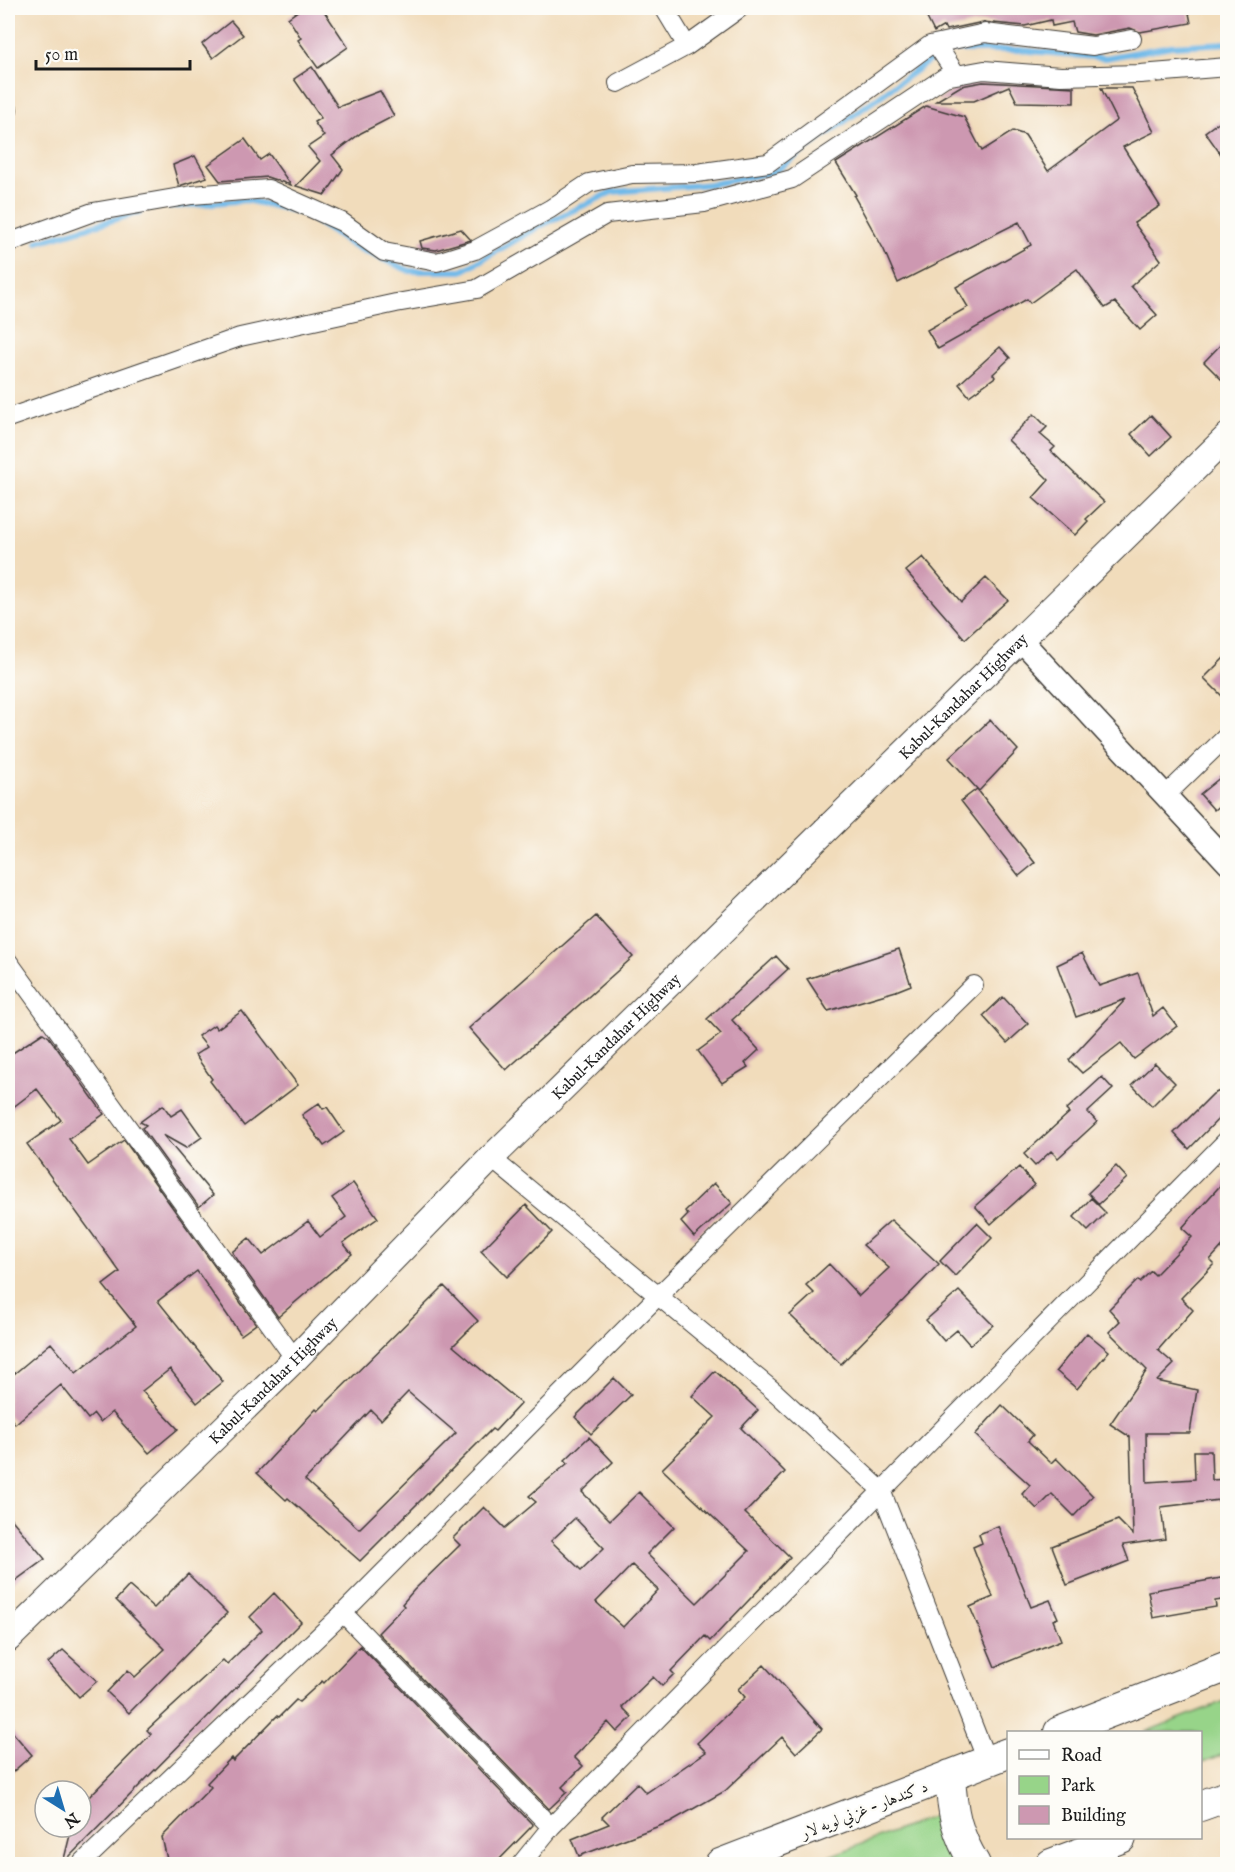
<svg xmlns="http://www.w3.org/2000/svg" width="1235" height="1872" font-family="'IM FELL English',Amiri,serif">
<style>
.green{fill:#97d489;stroke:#5a7852;stroke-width:1.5}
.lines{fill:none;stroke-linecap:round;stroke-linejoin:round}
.stream{stroke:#71bae9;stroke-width:6}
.building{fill:#cd98b1;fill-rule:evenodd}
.minor-casing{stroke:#3c3934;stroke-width:20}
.tertiary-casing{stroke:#3c3934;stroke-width:25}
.secondary-casing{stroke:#3c3934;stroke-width:28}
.trunk-casing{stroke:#3c3934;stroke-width:32}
.minor{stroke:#fff;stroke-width:18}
.tertiary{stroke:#fff;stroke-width:22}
.secondary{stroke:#fff;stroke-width:26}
.trunk{stroke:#fff;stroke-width:30}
.labels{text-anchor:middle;stroke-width:5;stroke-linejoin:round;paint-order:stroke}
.street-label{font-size:16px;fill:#1c1c1c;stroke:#fdfcf7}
</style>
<rect width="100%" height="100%" fill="#fdfcf7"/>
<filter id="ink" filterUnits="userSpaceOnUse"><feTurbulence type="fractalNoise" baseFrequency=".0167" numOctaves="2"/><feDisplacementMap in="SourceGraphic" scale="12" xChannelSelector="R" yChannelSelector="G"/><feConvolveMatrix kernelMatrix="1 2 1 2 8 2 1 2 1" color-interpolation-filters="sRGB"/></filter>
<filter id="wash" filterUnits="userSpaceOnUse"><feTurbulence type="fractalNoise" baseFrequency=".008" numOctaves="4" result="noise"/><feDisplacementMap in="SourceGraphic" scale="24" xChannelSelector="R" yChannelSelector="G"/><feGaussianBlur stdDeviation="1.35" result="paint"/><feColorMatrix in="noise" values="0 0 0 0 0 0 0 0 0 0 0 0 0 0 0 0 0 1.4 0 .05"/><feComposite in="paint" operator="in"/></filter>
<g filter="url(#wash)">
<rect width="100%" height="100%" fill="#f1dcbb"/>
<!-- green -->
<path class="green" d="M1227,1700V1753L1201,1763L1200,1732H1145Z
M945,1812L959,1864H809Z"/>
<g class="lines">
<!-- stream -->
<path class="stream" d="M170,207L246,200L301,212L353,246L410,271H462L542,225L612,192L712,184L774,172L944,50H1020L1105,58L1171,46L1228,43
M37,242L140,212"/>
</g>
<g id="blocks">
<!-- building -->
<path class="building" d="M302,8H322L348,47L318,68L298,40L301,38L288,18Z
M922,8H987L988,11L1004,8H1188L1191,23L1140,32L1130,28L1093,35L1075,32L1072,22L1052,26L1051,20L1025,26L983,22L946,30L944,26L934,32Z
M231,21L243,35L213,58L202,44Z
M312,67L338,107L380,91L394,116L361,133L332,155L343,169L325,195L296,186L320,161L308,147L324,136L314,122L321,118L294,79Z
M983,82L1074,87V103L1017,102L1009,86L974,101H936L961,86Z
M1101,88H1132L1154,132L1123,147L1160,206L1134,223L1161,260L1131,286L1157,315L1140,330L1115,302L1105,308L1077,269L1030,303L1027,299L938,349L927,330L968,307L956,287L1031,245L1019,222L898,283L884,250L854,196L856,195L836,163L926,106L964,117L982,151L1013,131L1025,135L1048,171L1117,120Z
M1220,121L1227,131V163L1205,132Z
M245,139L260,160L269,154L291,185L267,177L220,181L208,165Z
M195,156L207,177L179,186L173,165Z
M461,229L471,240L436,250L422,248L420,241Z
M1227,338V385L1204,362Z
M1000,347L1010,358L993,374L995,377L969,396L959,384Z
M1034,414L1047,427L1040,434L1055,447L1051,451L1104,502L1086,519L1088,521L1075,535L1033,498L1049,480L1008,440Z
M1151,415L1171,437L1151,456L1131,434Z
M923,557L961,602L986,578L1008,600L965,639L906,571Z
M1227,655V701L1204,678Z
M990,720L1018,750L979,791L949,758Z
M1227,772V799L1214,810L1200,794Z
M977,789L1035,863L1019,876L961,801Z
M596,916L633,957L506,1070L469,1028Z
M899,949L911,985L896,991L828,1011L807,979Z
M1082,953L1099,986L1138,973L1153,1016L1163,1008L1177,1026L1134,1059L1121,1043L1082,1073L1069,1060L1126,999L1076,1017L1057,965Z
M776,956L788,969L732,1020L759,1050L745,1063L748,1067L722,1083L698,1051L721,1034L707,1019Z
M1003,997L1028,1024L1007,1043L983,1016Z
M242,1011L298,1085L244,1126L210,1081L212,1079L195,1055L207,1047L198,1036L214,1025L217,1029Z
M43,1033L49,1037L104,1114L69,1139L88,1165L124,1140L256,1324L241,1335L197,1271L158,1301L223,1382L197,1403L170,1369L142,1391L178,1429L149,1453L112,1412L100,1422L94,1414L88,1419L61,1385L15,1424L8,1415V1379L51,1343L76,1373L136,1326L103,1285L120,1272L27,1144L61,1120L37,1089L8,1111V1056Z
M1155,1063L1175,1083L1152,1106L1132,1085Z
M1102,1077L1113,1089L1088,1112L1097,1122L1058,1158L1051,1151L1035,1166L1024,1154L1069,1113L1066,1110Z
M1227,1088V1110L1189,1149L1174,1133L1213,1094Z
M319,1103L323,1109L327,1107L344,1132L324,1146L302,1115Z
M163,1105L171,1116L182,1109L202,1137L186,1148L163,1135L213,1195L199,1207L142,1128L146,1125L140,1122Z
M1116,1166L1127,1178L1099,1204L1088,1193Z
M1019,1167L1034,1185L991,1224L975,1206Z
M1227,1178V1241L1210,1260L1214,1264L1181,1298L1193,1310L1158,1350L1174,1364L1157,1381L1197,1390L1190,1433H1146L1147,1482L1195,1479L1194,1451H1211L1212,1480L1227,1479V1499L1161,1507L1165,1539L1123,1545L1129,1561L1067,1585L1052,1546L1118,1520L1133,1535L1130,1437L1110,1424L1147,1370L1109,1332L1120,1321L1109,1309L1138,1280L1140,1282L1151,1271L1155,1275L1192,1237L1182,1228Z
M353,1183L378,1218L343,1243L352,1254L278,1317L232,1252L249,1238L263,1255L308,1221L320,1237L346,1217L332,1198Z
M714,1183L732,1203L694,1237L681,1222L688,1215L685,1211Z
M1091,1198L1106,1213L1088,1231L1074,1217Z
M526,1205L552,1232L507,1277L481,1251Z
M891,1220L939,1264L841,1364L790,1315L814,1293L806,1285L829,1264L859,1296L889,1268L863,1245Z
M977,1223L992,1238L955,1276L940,1261Z
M444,1286L478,1321L453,1346L521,1403L495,1431L492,1429L360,1561L288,1498L286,1500L257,1473L316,1409L318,1411ZM408,1392L456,1433L359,1529L305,1480L371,1410L381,1420Z
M959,1291L993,1325L970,1345L957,1330L944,1341L926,1320Z
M1087,1333L1109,1351L1077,1389L1056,1371Z
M715,1371L758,1410L741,1428L785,1472L745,1513L790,1557L710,1641L705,1636L671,1671L674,1674L662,1686L653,1677L622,1707L632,1717L617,1732L608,1722L574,1757L583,1766L562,1787L567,1792L549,1809L378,1633L404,1606L402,1604L414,1590L460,1545L453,1538L484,1507L505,1528L536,1502L529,1496L568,1463L565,1460L589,1437L613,1462L582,1492L610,1520L639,1492L674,1527L647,1554L697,1603L749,1551L662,1469L715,1417L692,1396ZM575,1518L604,1548L581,1570L551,1541ZM632,1565L658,1590L623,1627L596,1602Z
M614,1378L631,1395L591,1434L575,1417Z
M1002,1405L1033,1435L1028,1441L1051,1463L1056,1458L1093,1496L1074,1516L1052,1494L1037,1509L1022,1494L1030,1485L975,1435Z
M8,1515L45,1559L8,1586Z
M998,1526L1031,1607L1050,1600L1058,1618L1053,1620L1061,1640L995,1667L970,1607L993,1597L973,1547L982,1543L979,1534Z
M188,1574L227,1613L129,1713L107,1692L128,1670L135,1677L165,1649L116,1600L129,1586L154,1608Z
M1227,1577V1599L1215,1601L1216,1607L1153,1618L1148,1591Z
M274,1593L301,1622L63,1863L72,1827H81V1805L151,1734L147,1730L223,1660L227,1664L262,1630L250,1617Z
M360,1646L533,1825L495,1864H168L162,1837L211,1787L207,1783L231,1758L233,1761L277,1716L279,1717L296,1700L299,1702L322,1681L324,1683Z
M63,1650L97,1681L79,1697L48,1663Z
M764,1665L822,1729L796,1753L782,1737L725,1791L670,1822L579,1856L572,1839L609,1824L602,1817L637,1783L646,1793L706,1752L697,1743L745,1697L738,1689Z
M8,1727L32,1755L8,1776Z"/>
</g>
</g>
<g filter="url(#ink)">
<use href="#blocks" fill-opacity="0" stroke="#3c3934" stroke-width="1.5"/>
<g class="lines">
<defs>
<path id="minor" d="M664,8L687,46
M936,44L956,74
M618,83L687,46L740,8
M8,109V110
M8,243L93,212L192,195L268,189L342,222L384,252L437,262L475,250L550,209L589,183L632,174L697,173L768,163L930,45L985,33L1093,46L1132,39
M8,418L240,337L396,303L477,289L607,214L704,203L792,179L945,77L984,70L1061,76L1140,74L1228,67
M1165,796L1228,735
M8,961L295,1359
M491,1158L776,1393L881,1490L987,1761
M343,1613L551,1827
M81,1864L343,1613L658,1296L974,985
M521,1864L551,1827L1228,1139"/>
<path id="tertiary" d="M1021,640L1228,863"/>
<g id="secondary">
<path id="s1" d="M8,1639L295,1359L491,1158L1228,436"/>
</g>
<path id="trunk" d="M1059,1732L1228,1666
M950,1775C952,1812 956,1833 975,1864
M1200,1806L1228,1796
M720,1864L1008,1753
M1051,1864L1121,1838"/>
</defs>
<!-- minor casing -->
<use href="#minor" class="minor-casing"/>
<!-- tertiary casing -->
<use href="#tertiary" class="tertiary-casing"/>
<!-- secondary casing -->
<use href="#secondary" class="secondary-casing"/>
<!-- trunk casing -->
<use href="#trunk" class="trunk-casing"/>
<!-- minor -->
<use href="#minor" class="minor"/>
<!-- tertiary -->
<use href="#tertiary" class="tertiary"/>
<!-- secondary -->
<use href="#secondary" class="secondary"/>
<!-- trunk -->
<use href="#trunk" class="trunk"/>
</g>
</g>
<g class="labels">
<!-- street labels -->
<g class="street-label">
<text dy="6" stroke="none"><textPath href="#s1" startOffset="1342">Kabul–Kandahar Highway</textPath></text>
<text dy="6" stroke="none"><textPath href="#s1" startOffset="856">Kabul–Kandahar Highway</textPath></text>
<text dy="6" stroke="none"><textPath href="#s1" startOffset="370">Kabul–Kandahar Highway</textPath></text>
<text transform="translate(864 1809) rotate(-21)" y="6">د کندهار - غزني لويه لار</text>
</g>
</g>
<!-- margin -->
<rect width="1235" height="1872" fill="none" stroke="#fdfcf7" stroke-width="30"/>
<!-- legend -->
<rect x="1007" y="1731" width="195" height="108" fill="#fdfcf7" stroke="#a3a29f" stroke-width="1.5"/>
<rect x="1019" y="1750" width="30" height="9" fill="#ffffff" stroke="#a3a29f" stroke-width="1.5"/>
<text x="1061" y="1761" font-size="18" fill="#1c1c1c">Road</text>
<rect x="1019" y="1776" width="30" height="18" fill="#97d489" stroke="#a3a29f" stroke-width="1.5"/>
<text x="1061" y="1791" font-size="18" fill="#1c1c1c">Park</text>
<rect x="1019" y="1806" width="30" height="18" fill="#cd98b1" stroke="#a3a29f" stroke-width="1.5"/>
<text x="1061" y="1821" font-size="18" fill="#1c1c1c">Building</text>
<!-- north arrow -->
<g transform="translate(63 1809) rotate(143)"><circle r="28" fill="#fdfcf7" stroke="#a3a29f" stroke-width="1.5"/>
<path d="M0-4.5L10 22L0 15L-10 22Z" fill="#1f6fb2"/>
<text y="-9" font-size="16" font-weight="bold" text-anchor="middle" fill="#1c1c1c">N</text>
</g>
<!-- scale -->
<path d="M36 60v9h154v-9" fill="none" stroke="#1c1c1c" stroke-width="3"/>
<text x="45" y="60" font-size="18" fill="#1c1c1c" stroke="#fdfcf7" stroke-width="4.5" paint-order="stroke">50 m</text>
</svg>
